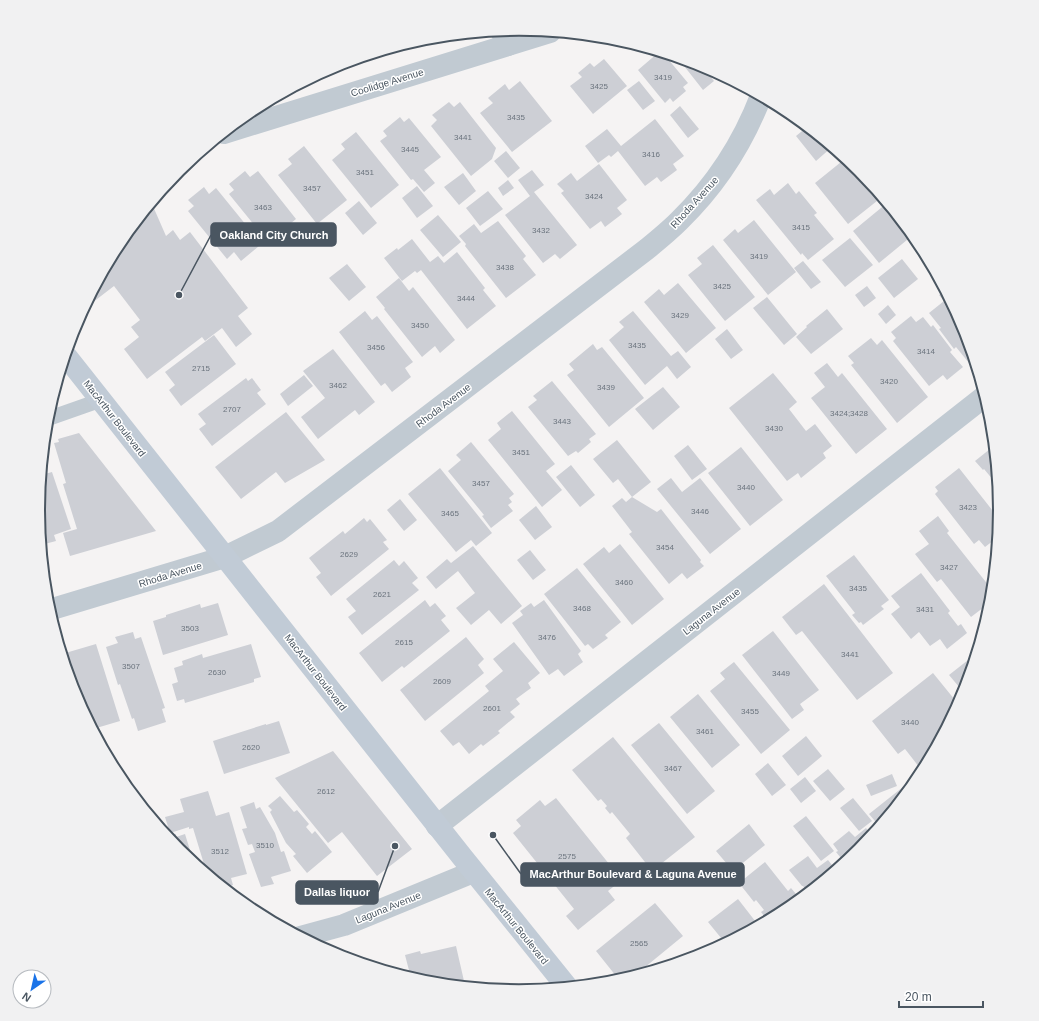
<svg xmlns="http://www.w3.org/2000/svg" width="1039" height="1021" font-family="Arial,sans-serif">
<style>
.building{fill:#cdcfd5}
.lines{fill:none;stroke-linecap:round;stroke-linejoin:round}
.service{stroke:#c1cad2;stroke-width:15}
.minor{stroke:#c1cad2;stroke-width:22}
.tertiary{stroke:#c1cad2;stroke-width:22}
.secondary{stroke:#c1cbd6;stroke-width:22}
.labels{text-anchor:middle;stroke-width:3;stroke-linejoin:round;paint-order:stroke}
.number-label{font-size:8px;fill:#6b747e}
.street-label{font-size:10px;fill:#4a5661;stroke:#fff}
.rim{fill:none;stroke:#4a5661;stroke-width:2}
.leader{fill:none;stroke:#4a5661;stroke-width:1.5}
.callout-dot{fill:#4a5661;stroke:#fff;stroke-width:1.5}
.callout{fill:#4a5661;stroke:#4a5661;stroke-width:1.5}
.callout-label{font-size:11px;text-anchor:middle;font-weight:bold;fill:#fff}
</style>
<rect width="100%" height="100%" fill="#f5f3f3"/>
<!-- building -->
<path class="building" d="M659,52L663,53L688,83L683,87L686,91L673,102L670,98L665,103L638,70Z
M677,57L704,66L716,72L710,76L714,81L703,90Z
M604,59L627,86L593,114L570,86L582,77L578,73L590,63L594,67Z
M520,81L552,121L512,152L480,113L493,103L488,98L505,84L509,90Z
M639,81L655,101L643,110L627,90Z
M449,102L454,107L460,102L496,148L492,159L471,176L431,126L437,120L432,115Z
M680,106L699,129L688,138L670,115Z
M400,117L404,122L409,118L441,157L424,170L435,183L424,192L413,179L411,180L380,141L387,136L383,131Z
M655,119L684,156L673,164L677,170L661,182L657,177L645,186L618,151L611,157L609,155L598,163L585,146L607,129L621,146Z
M807,127L832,147L816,161L796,136Z
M356,132L399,185L371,208L332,160L345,149L341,144Z
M304,146L347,200L317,224L278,175L292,164L288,159Z
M506,151L520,168L508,178L494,161Z
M846,158L860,170L882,197L848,224L815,183Z
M599,164L627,200L617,208L622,214L605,227L601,221L590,229L561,193L564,191L557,184L571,173L577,181Z
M532,170L544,185L534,192L577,245L560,259L555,254L543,263L505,215L530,196L518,180Z
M245,171L250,177L258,171L296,219L268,242L229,194L234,190L229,184Z
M463,173L476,191L459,205L444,187Z
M508,180L514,188L503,196L498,188Z
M788,183L796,194L799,191L817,213L814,215L834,239L808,260L802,253L801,255L756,200L770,189L774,195Z
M417,186L433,206L417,218L402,198Z
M204,187L209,194L216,188L255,236L252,238L259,246L241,261L234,252L227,259L188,211L194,206L188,200Z
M488,191L503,209L480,226L466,208Z
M359,201L377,223L363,235L345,213Z
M887,203L913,235L879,263L853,231Z
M152,204L166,236L173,230L180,240L190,232L248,308L238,316L252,334L236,347L222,328L205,341L202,337L147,379L124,349L139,337L131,327L140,320L114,286L88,306L87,304L119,243Z
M438,215L461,242L443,257L420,230Z
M754,220L796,272L768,295L723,240L735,229L738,233Z
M498,221L526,256L523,259L536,275L506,298L465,246L466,244L459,236L474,224L481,233Z
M850,238L873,265L845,287L822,260Z
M412,239L430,262L438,256L444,263L457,252L485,288L483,290L496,306L467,329L421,270L417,273L415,271L402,281L384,258L397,248L398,250Z
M713,245L755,297L725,321L688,275L702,264L697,258Z
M902,259L918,279L894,298L878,278Z
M803,261L821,282L811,289L794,268Z
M347,264L366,287L349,301L329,278Z
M399,278L409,291L413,287L455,340L440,353L435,346L422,357L384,309L385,308L376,297Z
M678,283L716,328L686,353L644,302L659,289L664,295Z
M867,286L876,298L864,307L855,295Z
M945,290L964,326L974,359L969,363L956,347L954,349L939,329L941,328L929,313L944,301L939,295Z
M767,297L797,334L784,345L753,308Z
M888,305L896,315L886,324L878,314Z
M827,309L843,329L811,354L796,337L807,327L806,326Z
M365,311L372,320L377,316L413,362L405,368L411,377L392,392L385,383L381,386L339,332Z
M633,311L671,356L678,351L691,367L677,379L667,366L645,385L609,340L624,327L619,322Z
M911,316L916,322L923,317L931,327L933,325L952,350L950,352L963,367L947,380L943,375L929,386L893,341L896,338L891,332Z
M727,329L743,350L731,359L715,339Z
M214,335L236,364L181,406L169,390L175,385L165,372Z
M871,338L877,345L882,340L928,397L897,423L851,365L854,363L848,356Z
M593,344L597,350L602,347L644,398L609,427L567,375L574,370L569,364Z
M333,349L375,402L359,415L355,410L318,439L301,417L325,398L303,371Z
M827,363L838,377L842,373L887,429L856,454L811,398L825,387L814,373Z
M773,373L797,402L789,409L806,431L815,424L832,446L823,453L826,458L801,478L798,473L787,481L729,408Z
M304,375L313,386L288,406L280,394Z
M246,378L248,381L252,378L261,390L257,393L266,404L212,446L199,429L206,424L198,414Z
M552,381L596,434L589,439L591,442L578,453L576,451L568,456L528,407L537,400L533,396Z
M663,387L680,407L653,430L635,409Z
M512,411L555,464L546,471L562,490L542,507L488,440L501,429L497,423Z
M286,412L325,460L285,483L276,472L241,499L215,467Z
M79,433L156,531L70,556L63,533L77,529L63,484L66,483L54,443L59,442L58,439Z
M617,440L651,482L632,497L618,479L613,483L593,459Z
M471,442L514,494L509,498L512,502L508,505L513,511L491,528L482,516L484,515L448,471L461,460L456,455Z
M688,445L707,469L692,480L674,456Z
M995,445L996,455L999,487L984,469L983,470L975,461Z
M741,447L783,500L750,526L708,473Z
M571,465L595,495L580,507L556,477Z
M440,468L492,533L476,546L471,540L456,552L408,494Z
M959,468L1000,520L998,537L985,547L979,540L974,544L935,494L938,491L935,487Z
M52,472L71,529L54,535L56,541L41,545L38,510L41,475Z
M671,478L682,492L700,478L741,529L710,554L657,489Z
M632,497L657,512L661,509L701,560L700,562L704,566L687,579L682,573L669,584L629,534L632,532L612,506L622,498L626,502Z
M400,499L417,520L404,531L387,510Z
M536,506L552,527L535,540L519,520Z
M938,516L949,531L947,533L993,591L992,601L971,617L941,579L937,582L915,554L929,544L919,531Z
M364,518L367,522L370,519L387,540L383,542L389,549L331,596L316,577L321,573L309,558L343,531L345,534Z
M620,544L664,599L632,625L583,564L604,547L609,553Z
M473,546L522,606L501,624L489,610L471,625L456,608L475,593L458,571L436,589L426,577L447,559L451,563Z
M530,550L546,570L533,580L517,560Z
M854,555L889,600L881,606L884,609L863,625L861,622L859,623L852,615L855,613L826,576Z
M394,560L399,566L404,561L418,578L412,583L419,590L362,635L348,617L356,611L346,599Z
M577,568L621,622L605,635L608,638L593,649L588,644L585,646L544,594Z
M921,573L950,611L948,613L958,626L961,624L967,633L947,649L940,639L930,646L919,632L911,639L891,614L900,607L891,596Z
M824,584L893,673L857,700L802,631L796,635L782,617Z
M425,600L430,607L435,603L446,616L441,620L450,631L404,668L402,666L382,682L359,653Z
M544,600L581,651L578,654L583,662L564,676L558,669L549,675L512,623L523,615L520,611L531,603L534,607Z
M218,603L228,635L163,655L153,621L166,617V615L200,604L201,608Z
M773,631L819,690L800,704L804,710L792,719L742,655Z
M133,632L135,639L141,637L165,708L162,709L166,722L138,731L134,718L132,719L120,684L118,685L106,647L118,643L115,637Z
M466,637L484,659L478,665L484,673L425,721L400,690Z
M514,642L540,673L528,683L531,688L516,699L520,704L510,712L515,717L498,731L500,733L483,746L481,744L469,754L459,742L453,746L440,731L489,691L485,686L503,671L493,659Z
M96,644L120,721L93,729L75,695L62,654Z
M251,644L261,677L254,679V682L185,703L184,699L177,701L172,684L178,682L174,668L183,665L182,661L202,654L203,658Z
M977,653L965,694L949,675Z
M734,662L790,730L761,754L710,691L725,679L720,673Z
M933,673L959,705L952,717L945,723L947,727L923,772L905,749L898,754L872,721Z
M698,694L740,745L712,768L670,717Z
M279,721L290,753L224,774L213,741L266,724V725Z
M659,723L715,791L687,814L631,745Z
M806,736L822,756L798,776L782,756Z
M613,737L695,837L652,871L626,838L630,834L612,812L610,814L605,808L607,806L601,799L598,801L572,770Z
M333,751L412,849L377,876L342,832L328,843L275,778Z
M768,763L786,785L772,796L755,774Z
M828,769L845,789L830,801L813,781Z
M892,774L897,786L871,796L866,785Z
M805,777L816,791L801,803L790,789Z
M903,787L907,793L880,827L869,814Z
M208,791L216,816L229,812L247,874L231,878L233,885L224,888L207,874L193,828L189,829V827L170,833L165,817L184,812L180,799Z
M280,796L294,812L297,810L309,824L306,827L312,834L315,831L332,852L307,873L293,856L296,854L286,843L270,812L272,810L268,806Z
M556,798L622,880L608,891L615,900L578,930L566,916L574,909L513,833L521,826L516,820L540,800L545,806Z
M853,798L872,821L859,831L840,808Z
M254,802L256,809L260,807L275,833L281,852L284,851L291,871L271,877L274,884L261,887L249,854L255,852L252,844L248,845L242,829L247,828L240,807Z
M806,816L834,851L821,861L793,826Z
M749,824L765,845L733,871L716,851Z
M866,828L872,836L860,851L845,863L836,852L838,851L833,844L849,831L855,837Z
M176,834V837L185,834L194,863L179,851L167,836Z
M808,856L817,868L828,860L836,870L809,893L803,886H802L789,870Z
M765,862L788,891L791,888L801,900L787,911L768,921L761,912L764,910L756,900L754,902L739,883Z
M738,899L759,926L726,944L708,922Z
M655,903L683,936L633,977L620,981L596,951Z
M456,946L464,981L446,985L425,983L411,978L405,955L420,951L421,954Z
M497,984L500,990L487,989Z"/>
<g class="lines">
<!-- service -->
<path class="service" d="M47,419L101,400"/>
<!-- minor -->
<path class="minor" d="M501,31L508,45
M49,610L225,557L278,531L647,249C658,240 669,231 679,221C715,186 743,143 761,96
M437,826L985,396
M300,937L344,925L473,872"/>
<!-- tertiary -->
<path class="tertiary" d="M224,133L550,32"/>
<!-- secondary -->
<path class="secondary" d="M66,356L225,557L463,858L567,987"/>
</g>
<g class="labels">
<!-- number labels -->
<g class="number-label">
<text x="663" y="80">3419</text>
<text x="599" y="89">3425</text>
<text x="516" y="120">3435</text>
<text x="463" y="140">3441</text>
<text x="410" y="152">3445</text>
<text x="651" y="157">3416</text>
<text x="365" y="175">3451</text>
<text x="312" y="191">3457</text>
<text x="594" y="199">3424</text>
<text x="263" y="210">3463</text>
<text x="801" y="230">3415</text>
<text x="541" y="233">3432</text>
<text x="759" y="259">3419</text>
<text x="505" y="270">3438</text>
<text x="722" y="289">3425</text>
<text x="466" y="301">3444</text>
<text x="680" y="318">3429</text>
<text x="420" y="328">3450</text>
<text x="637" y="348">3435</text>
<text x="376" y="350">3456</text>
<text x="926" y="354">3414</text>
<text x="201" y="371">2715</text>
<text x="889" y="384">3420</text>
<text x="338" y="388">3462</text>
<text x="606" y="390">3439</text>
<text x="232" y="412">2707</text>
<text x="849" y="416">3424;3428</text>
<text x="562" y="424">3443</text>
<text x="774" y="431">3430</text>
<text x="521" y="455">3451</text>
<text x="481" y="486">3457</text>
<text x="746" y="490">3440</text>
<text x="968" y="510">3423</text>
<text x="700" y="514">3446</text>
<text x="450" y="516">3465</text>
<text x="665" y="550">3454</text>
<text x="349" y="557">2629</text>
<text x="949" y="570">3427</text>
<text x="624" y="585">3460</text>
<text x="858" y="591">3435</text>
<text x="382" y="597">2621</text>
<text x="582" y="611">3468</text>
<text x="925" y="612">3431</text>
<text x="190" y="631">3503</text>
<text x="547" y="640">3476</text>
<text x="404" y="645">2615</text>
<text x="850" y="657">3441</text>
<text x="131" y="669">3507</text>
<text x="217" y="675">2630</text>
<text x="781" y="676">3449</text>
<text x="442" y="684">2609</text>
<text x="492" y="711">2601</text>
<text x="750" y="714">3455</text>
<text x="910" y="725">3440</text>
<text x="705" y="734">3461</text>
<text x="251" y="750">2620</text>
<text x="673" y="771">3467</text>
<text x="326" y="794">2612</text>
<text x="265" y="848">3510</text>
<text x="220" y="854">3512</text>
<text x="567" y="859">2575</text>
<text x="639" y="946">2565</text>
</g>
<!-- street labels -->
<g class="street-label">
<text transform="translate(387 82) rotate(-17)" y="4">Coolidge Avenue</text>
<text transform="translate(694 202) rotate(-48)" y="4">Rhoda Avenue</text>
<text transform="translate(443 405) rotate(-37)" y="4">Rhoda Avenue</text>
<text transform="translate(115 418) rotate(52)" y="4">MacArthur Boulevard</text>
<text transform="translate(170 574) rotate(-17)" y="4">Rhoda Avenue</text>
<text transform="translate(711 611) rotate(-38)" y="4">Laguna Avenue</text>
<text transform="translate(316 672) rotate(52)" y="4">MacArthur Boulevard</text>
<text transform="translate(388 907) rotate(-22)" y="4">Laguna Avenue</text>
<text transform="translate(517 926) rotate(51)" y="4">MacArthur Boulevard</text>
</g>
</g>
<!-- crop -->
<path d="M0 0H1039V1021H0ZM45 510a474 474 0 1 1 948 0a474 474 0 1 1-948 0Z" fill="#f1f1f2" fill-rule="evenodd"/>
<path class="rim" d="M45 510a474 474 0 1 1 948 0a474 474 0 1 1-948 0Z"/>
<!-- callouts -->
<path class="leader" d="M179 295L211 235M493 835L521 874M395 846L378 892"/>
<g class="callout-dot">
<circle cx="179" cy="295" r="4"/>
<circle cx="493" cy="835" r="4"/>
<circle cx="395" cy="846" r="4"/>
</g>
<g class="callout">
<rect x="211" y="223" width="125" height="23" rx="4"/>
<rect x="521" y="863" width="223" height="23" rx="4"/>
<rect x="296" y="881" width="82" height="23" rx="4"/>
</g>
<g class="callout-label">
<text x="274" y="239">Oakland City Church</text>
<text x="633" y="878">MacArthur Boulevard &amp; Laguna Avenue</text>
<text x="337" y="896">Dallas liquor</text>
</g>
<!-- north arrow -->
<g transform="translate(32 989) rotate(214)"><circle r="19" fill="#ffffff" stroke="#b7bbc0"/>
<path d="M0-3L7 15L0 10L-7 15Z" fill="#1a73e8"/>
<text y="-6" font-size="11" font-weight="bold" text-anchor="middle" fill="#4a5661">N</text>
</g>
<!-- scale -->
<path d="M899 1001v6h84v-6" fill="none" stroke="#4a5661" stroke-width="2"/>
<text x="905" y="1001" font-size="12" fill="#4a5661" stroke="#ffffff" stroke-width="3" paint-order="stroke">20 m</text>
</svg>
